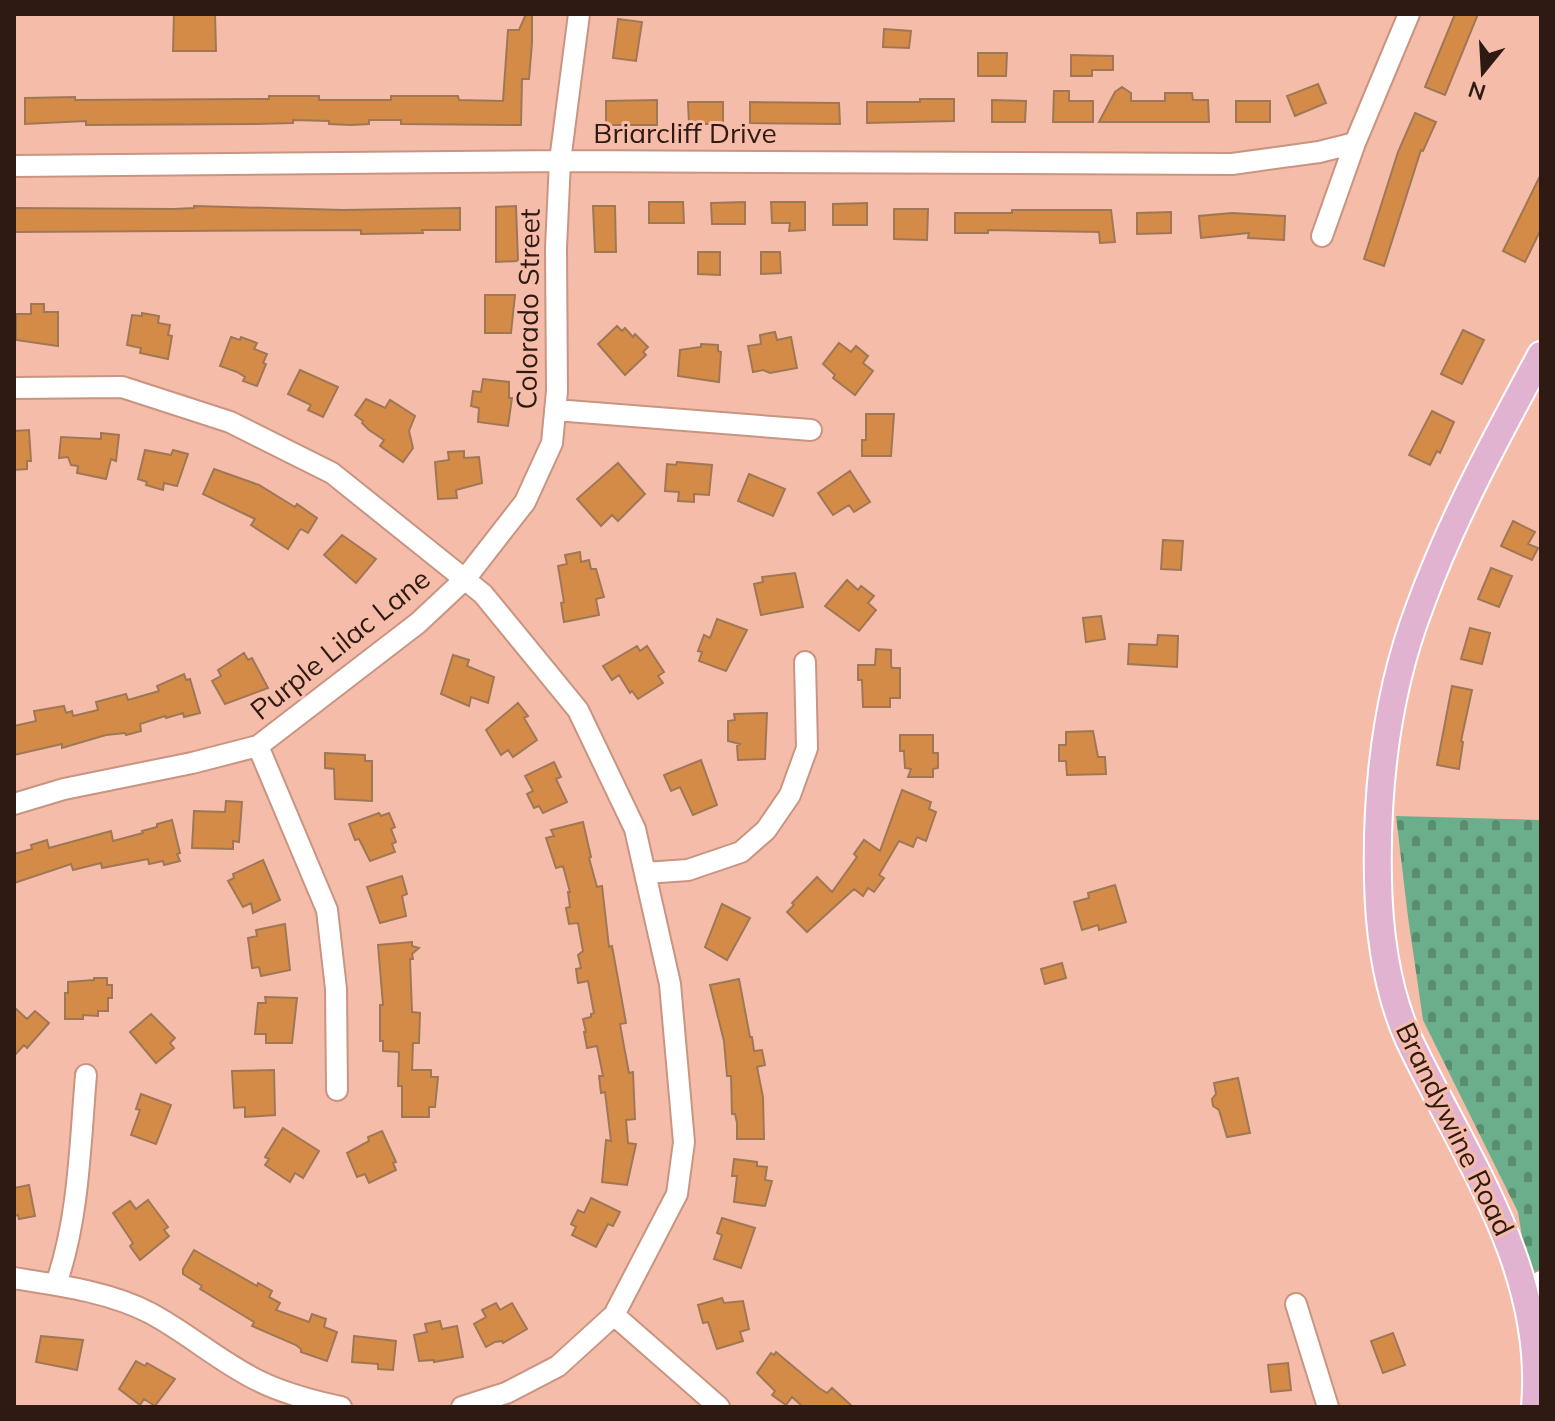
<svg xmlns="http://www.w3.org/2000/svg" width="1555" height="1421" font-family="Mulish,sans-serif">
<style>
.cemetery{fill:url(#cemetery-stones)}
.building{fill:#d48b48;stroke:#a07755;stroke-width:2}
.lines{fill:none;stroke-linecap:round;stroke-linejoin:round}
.minor-casing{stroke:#c99481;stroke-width:24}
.major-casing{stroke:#fff;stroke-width:30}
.minor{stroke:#fff;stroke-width:20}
.major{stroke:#e2b2d1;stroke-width:26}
.labels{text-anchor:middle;stroke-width:6;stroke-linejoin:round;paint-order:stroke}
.street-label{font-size:28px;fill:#2e1a12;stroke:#f5bda9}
</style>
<defs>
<pattern id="cemetery-stones" width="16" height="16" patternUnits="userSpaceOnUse" patternTransform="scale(2)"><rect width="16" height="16" fill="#6aae8b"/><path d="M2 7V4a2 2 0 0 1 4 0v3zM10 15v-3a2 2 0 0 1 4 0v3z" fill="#588d70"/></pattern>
</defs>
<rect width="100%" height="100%" fill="#f5bda9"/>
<!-- cemetery -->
<path class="cemetery" d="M1396,816L1541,820V1353L1518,1212L1423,1020L1408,917Z"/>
<!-- building -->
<path class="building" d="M174,14H215L216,51H173Z
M526,14H532V43L529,79H522L521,125L401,124V120H369V124L351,125L329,124V121L293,120V123L257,124L86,125V121L25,124V98L75,97V100L269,99V96H319V100H391V96H458L459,100L503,101L508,30H519Z
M1455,14H1478L1445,95L1425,87Z
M618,19L642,22L636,61L613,58Z
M884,29L911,31L909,48L883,47Z
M978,53H1007L1006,76H978Z
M1071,55L1113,56V70H1092V76H1071Z
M1318,84L1326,103L1295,116L1287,96Z
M1122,87L1131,93V101H1165V93H1192L1193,100H1208L1209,122H1099L1115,92Z
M1054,91H1069V101H1093V122H1053Z
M920,99H954V121L867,123V102H920Z
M657,100V125H606V101Z
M992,100L1026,101L1025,122H992Z
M1236,101H1270V122H1236Z
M688,102H723V124H689Z
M750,102L839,103L840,124L750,123Z
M1415,113L1436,122L1423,151L1421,150L1384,266L1364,259L1398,152Z
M1541,174V229L1525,262L1503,251Z
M649,202H683L684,223H649Z
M745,202V224H712L711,203Z
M771,202H805V230L789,231L790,223H772Z
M867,203V225H833V204Z
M194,206L343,210L460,208V230H422L423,233L361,234V230L14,232V208L174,209L194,208Z
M516,206L518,261L496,262V207Z
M593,206H615L616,252H595Z
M894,209H928L927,240L894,239Z
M1012,210H1111L1115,242L1100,243L1099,232L988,230V233H955V213H1012Z
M1171,212V233L1137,234V213Z
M1232,213L1285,216L1284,240L1248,238L1249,233L1201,238L1199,216Z
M698,252H720V275L698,274Z
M761,252H780L781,273L761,274Z
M485,295H515L511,333H485Z
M31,304H44V312H58V346L16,340V314H31Z
M142,313L159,316L158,323L170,325L168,335L172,336L168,359L140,353L141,348L127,345L132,315L142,316Z
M617,326L622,331L625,328L633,337L635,334L648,347L643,352L646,355L625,375L598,344Z
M1463,330L1484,340L1462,384L1441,374Z
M775,332L777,340L791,337L797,368L770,373L763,370L753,372L748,346L761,344L760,335Z
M231,337L240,340L241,337L257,343L254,349L267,354L263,363L266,364L257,386L243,381L245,377L237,372L220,366Z
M839,343L851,352L856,346L868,356L863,363L873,371L855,395L833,378L835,375L823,364Z
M701,344L718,345V351L721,352L719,382L678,376L680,350L701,347Z
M300,370L338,387L323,417L308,410L311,405L288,394Z
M483,379L509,382V398H512L508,426L478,422L479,408L471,406L473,391L481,392Z
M366,399L385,408L390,400L415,416L409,431L413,448L403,462L380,446L384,440L369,430L362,423L363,421L355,415Z
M1432,411L1454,422L1440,453L1437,451L1430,465L1409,455Z
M866,414H894L891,456H862V440H866Z
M29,430L31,461H27V469L14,470V431Z
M101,433L119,435L116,461L111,459L106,479L77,473L78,466L71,465L68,457L59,458L61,437L101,439Z
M145,450L171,455L173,450L188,454L177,486L164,483L163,490L146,485L147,482L138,479Z
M464,451V458L479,457L482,483L456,490L457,498L438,499L435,462L449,460L448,452Z
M677,462L712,465L709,495L694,494V502L678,501L679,492L665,491L667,464L676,465Z
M618,463L645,494L618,521L612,515L601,526L577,499Z
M214,469L259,485L295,507L297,504L317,518L308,533L301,529L299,531L288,549L251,525L255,519L203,494Z
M850,471L870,502L854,512L849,505L833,515L818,493Z
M749,474L785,489L773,516L738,501Z
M1513,521L1535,532L1528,544L1538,548L1532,560L1501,546Z
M342,535L376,559L356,583L324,555Z
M1163,540L1183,541L1181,570L1161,569Z
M580,552L581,562L589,560L591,569H596L604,597L596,599L599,615L564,622L561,603L564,602L558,566L567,564L565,555Z
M1491,568L1512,576L1499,607L1478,599Z
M795,573L803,607L761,615L754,584L763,582L762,577Z
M847,580L858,590L861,586L874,596L868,603L876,610L859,631L825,606Z
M1101,616L1105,639L1086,642L1083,618Z
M717,619L747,630L726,671L699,661L702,652L698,651L704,635L710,638Z
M1470,628L1490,633L1482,664L1461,659Z
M1158,635L1178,636L1177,667L1128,664L1129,644L1157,645Z
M637,646L640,651L647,646L664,672L658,676L663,683L638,699L632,691L630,693L619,675L612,680L603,666Z
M876,649L891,650V665L892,668H900V698H890V707H863L862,680H858V665H875Z
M244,653L248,660L252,658L268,688L225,704L212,681L221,676L218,670Z
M453,655L469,660L467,666L494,677L488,703L471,697L469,706L441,694Z
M184,674L186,680L190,679L200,713L184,717L183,713L166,718L165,716L140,724L141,731L126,735L125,733L106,735L62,748V744L14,755V726L36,721L34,711L64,706L66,713L72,711L73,716L98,710L96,702L126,694L128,700L159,691L157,686Z
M1452,686L1472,690L1461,741L1463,742L1459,769L1437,765Z
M518,703L528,716L524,718L537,740L513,757L508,750L501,755L486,730Z
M767,713L765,759L738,760L737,746L740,744L728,741V721L735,720L734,714Z
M1093,731L1098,757H1105L1106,774L1067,775L1066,761H1059V745H1066V732Z
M900,735H933V753H938V768L933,769V777H908L911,769L905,768L904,751H900Z
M325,753L365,755V761H372V801L335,799L334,769L325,768Z
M701,760L717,805L693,815L680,787L671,791L664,775Z
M554,762L561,777L556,779L567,802L543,813L539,806L534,808L527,794L533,791L525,776Z
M902,790L931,802L929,809L936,812L926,841L917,837L913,847L899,841L879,875L884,878L874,892L868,888L863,896L854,889L807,932L787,912L794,905L792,903L817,877L832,892L857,857L854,854L864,840L880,851Z
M226,801L242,802L239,842L233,841V849L192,848L194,811L225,812Z
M379,813L381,816L389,813L395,827L391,829L396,842L392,844L395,852L370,861L359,839L355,840L349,824Z
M172,820L180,853L177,854L180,861L164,865L163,861L149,864L148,859L102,868L101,863L73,870L71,864L14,883V854L32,849L31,845L47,840L49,848L111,831L113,841L143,833L142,831L157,827V824Z
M583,822L591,857L589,858L597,887L602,886L609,947L612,946L626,1023L620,1024L623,1041L629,1073L633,1072L635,1119L626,1120L628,1143L636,1144L627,1185L602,1182L606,1140L611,1141L605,1092L601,1093L599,1076H603L597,1046L587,1048L584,1032H586L583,1019L591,1017V1014L594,1013L588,981L578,983L576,969L581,968L578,955L583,951L578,923L569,924L566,908L570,907L568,892H570L563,866L556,868L546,838L554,836L551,830Z
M263,860L280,900L253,913L251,903L243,907L228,881L234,878L233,874Z
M402,876L407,894L402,896L406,916L380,923L367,887Z
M1115,885L1126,922L1099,930L1098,925L1082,930L1074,902L1089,898L1088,893Z
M722,904L750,918L727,960L705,947Z
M285,924L290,970L261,976L259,967L252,968L248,938L257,936L256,930Z
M412,942V946L419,948L412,954L413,959H410L412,1012L420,1013L419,1043H413L412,1070H431V1077H438L435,1107H429V1117H402V1086H398L399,1052L383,1051V1041H380V1005H383L378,945Z
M1062,963L1066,978L1045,984L1041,969Z
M94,978H107V985H112V998H108V1011H98V1016L83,1015V1019H65V993H68V982L94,980Z
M739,979L750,1037H752L754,1051L762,1050L765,1065L757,1067L763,1097L764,1139H737V1123L735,1114H732L731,1076H727L724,1041L710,985Z
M265,997L297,998L292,1043H266V1034H255L258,1003H266Z
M14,1007L27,1019L35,1011L49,1023L27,1048L24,1045L14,1056Z
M151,1014L175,1038L170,1043L174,1048L156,1063L130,1032Z
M274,1070L275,1115L245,1117V1107L234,1108L232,1071Z
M1238,1078L1250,1133L1227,1137L1219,1110L1213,1106L1212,1099L1216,1094L1214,1083Z
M141,1094L171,1105L156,1144L131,1135L140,1110L136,1109Z
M283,1128L319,1151L303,1178L295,1173L290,1182L265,1165L269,1159L265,1157Z
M382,1131L396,1162L393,1163L396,1170L369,1183L365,1174L357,1177L347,1153L369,1141L368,1137Z
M734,1159L757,1162V1166L767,1167L765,1180L772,1181L765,1206L734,1202L737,1176H732Z
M29,1185L35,1216L19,1219L18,1215L14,1216V1188Z
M591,1198L620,1212L613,1226L608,1224L596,1247L572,1235L576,1227L571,1224L578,1210L584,1213Z
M148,1200L168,1227L164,1230L169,1236L140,1260L130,1246L133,1243L113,1213L130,1201L136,1209Z
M722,1218L755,1228L741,1268L714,1259L722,1235L717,1233Z
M194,1250L257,1286L258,1283L272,1291L269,1297L280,1303L276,1310L309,1322L312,1314L326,1319L324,1327L337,1332L327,1361L301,1352V1349L296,1345L252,1326L254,1322L200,1289L202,1286L183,1274V1269Z
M722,1298L724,1303L743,1301L749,1329L740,1332L743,1341L717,1349L708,1322L703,1323L698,1305Z
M496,1303L500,1310L512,1303L527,1329L503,1343L502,1341L495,1342L486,1347L474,1324L486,1317L482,1310Z
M440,1321L442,1329L457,1326L463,1357L434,1362V1360L419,1361L414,1335L427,1332L425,1324Z
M1393,1333L1405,1365L1383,1373L1371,1341Z
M41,1336L83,1340L77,1370L36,1362Z
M354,1336L396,1341L393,1370L378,1369V1364L352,1362Z
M776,1352L819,1388L827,1393L832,1388L853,1407H803L792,1397L786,1405L772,1395L775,1391L757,1373L771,1353L774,1355Z
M136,1361L145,1366L147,1363L175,1379L155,1406L144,1399L140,1405L119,1389Z
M1288,1363L1291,1390L1271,1392L1268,1365Z"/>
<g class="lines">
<defs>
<path id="minor" d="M14,166L560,161L1232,164L1319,152L1355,143
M1322,236L1355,143L1409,14
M14,388L122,387L230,422L332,473L483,594L578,710L635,829L670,984L684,1142L677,1194L614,1315L558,1366L506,1393L462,1407
M555,410L811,430
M258,746L327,910L336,989L337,1090
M14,804L64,789L192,763L258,746L418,623L465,579L525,502L552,443L557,391L556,248L560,161L579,14
M645,873L688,870L741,852L766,830L790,795L807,748L805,662
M14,1278C58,1285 110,1292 150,1313C188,1333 221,1363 259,1381C285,1394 313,1401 341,1407
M56,1284C79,1218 80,1145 86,1075
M1296,1304L1328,1407
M614,1315L719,1407
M1533,1323L1541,1281"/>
<path id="major" d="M1535,1407C1547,1269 1465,1158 1409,1040C1387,991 1379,933 1378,880C1376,788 1387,692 1420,606C1452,519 1497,436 1541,355"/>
</defs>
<!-- minor casing -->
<use href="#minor" class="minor-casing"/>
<!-- major casing -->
<use href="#major" class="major-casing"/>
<!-- minor -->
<use href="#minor" class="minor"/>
<!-- major -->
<use href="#major" class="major"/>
</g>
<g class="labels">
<!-- street labels -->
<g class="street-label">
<text x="685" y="143">Briarcliff Drive</text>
<text transform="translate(528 309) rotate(-89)" y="10">Colorado Street</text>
<text transform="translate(340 644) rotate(-39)" y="10">Purple Lilac Lane</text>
<text transform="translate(1455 1129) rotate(64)" y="10">Brandywine Road</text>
</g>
</g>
<!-- border -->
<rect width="1555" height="1421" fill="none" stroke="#2e1a12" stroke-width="32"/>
<!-- north arrow -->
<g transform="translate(1483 72) rotate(198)" stroke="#f5bda9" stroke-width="6" paint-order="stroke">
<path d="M0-6L14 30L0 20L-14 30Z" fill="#2e1a12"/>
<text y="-12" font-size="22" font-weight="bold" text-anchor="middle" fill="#2e1a12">N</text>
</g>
</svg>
